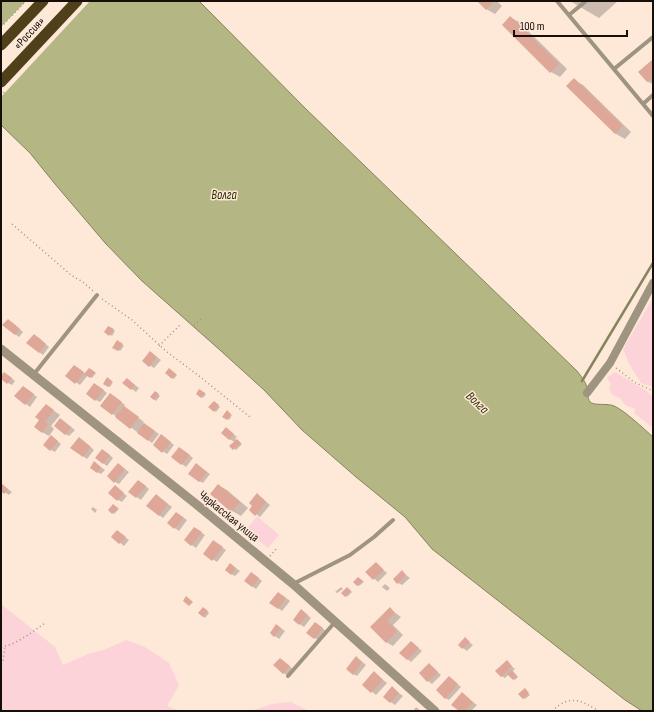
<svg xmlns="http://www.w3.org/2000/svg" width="654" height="712" font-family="'Sofia Sans Condensed',sans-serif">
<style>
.green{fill:#fcd3d9}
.water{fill:#b4b783;stroke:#84845e}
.pier{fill:#fee9d9}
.shadow{fill:#0003}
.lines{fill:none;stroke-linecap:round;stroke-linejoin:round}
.stream{stroke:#84845e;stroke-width:2.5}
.building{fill:#dfa798}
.path{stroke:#a09185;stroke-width:1.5;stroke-dasharray:1 3;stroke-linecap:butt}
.service{stroke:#9e947f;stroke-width:4}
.minor{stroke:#9e947f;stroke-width:8}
.tertiary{stroke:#9e947f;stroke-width:9}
.trunk{stroke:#50401a;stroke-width:11}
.labels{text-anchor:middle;stroke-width:3;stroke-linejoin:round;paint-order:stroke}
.street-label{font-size:12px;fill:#150e09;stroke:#fee9d9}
.water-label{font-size:13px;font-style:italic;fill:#2c2d02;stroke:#fee9d9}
</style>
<rect width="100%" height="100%" fill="#fee9d9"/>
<!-- green -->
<path class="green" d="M653,298V387L641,383L629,364L623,349Z
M615,372L647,391L653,397V428L634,413L635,408C627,407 624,405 620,398C612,397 607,391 611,384L607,378L609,376Z
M257,516L279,535L268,548L246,530Z
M1,604L55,647L63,665L88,654L106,649L126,640L145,647L169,663L179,685L167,706L181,711H1Z
M291,702L309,711H250L272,704Z"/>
<!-- water -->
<path class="water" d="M1,1H199L306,109L577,371C581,376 585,381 587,387C588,392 587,398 590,402C594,406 608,403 614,406C624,410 644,429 653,437V711H642L625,700L432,549L405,517L356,477L302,430L264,390L221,351L142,281L106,244L55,184L30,153L1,125Z"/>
<!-- pier -->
<path class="pier" d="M26,1H90L1,97V27Z"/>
<!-- shadow -->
<path class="shadow" d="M478,1H497L502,6L495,14L486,9Z
M570,1H618L599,18Z
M510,17L519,22L567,69L560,77L551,72Z
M653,61V84L648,82L640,72Z
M574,80L583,85L631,132L625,139L616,134L568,86Z
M12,322L23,332L19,337L15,334Z
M109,327L115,331L112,336L106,332Z
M38,337L49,347L43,355L39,352Z
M117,342L124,346L120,351L114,347Z
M154,355L161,360L154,368L143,361Z
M75,366L86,374L90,369L96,373L92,378L88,375L80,385L67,376Z
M171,370L177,375L174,379L173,378Z
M8,375L15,381L12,385L8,383Z
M108,379L113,382L110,387L104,384Z
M131,382L139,388L136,392L124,383Z
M98,386L107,393L100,402L96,400Z
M27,389L37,397L30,407L15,396Z
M200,390L206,394L203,398L197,394Z
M157,393L160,396L156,401L151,397Z
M114,396L125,405L124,407L144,422L143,423L159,434L152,443L113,414Z
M214,402L220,407L216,412L210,407Z
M46,405L60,415L51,426L54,429L49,436L42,432L40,420Z
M227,412L232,415L229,420L224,417Z
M61,419L75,430L69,436L65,434Z
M230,431L237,437L235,439L242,444L236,450L231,446L235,442L229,439Z
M165,438L174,445L167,454L154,445Z
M55,439L61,444L55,452L51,450Z
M83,441L94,450L87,459L72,448Z
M183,450L193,458L186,467L172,457Z
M106,452L113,458L107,466L96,458Z
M95,463L105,470L101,474L97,472Z
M118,464L129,472L119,484L115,482Z
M200,467L210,474L203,483L199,481Z
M142,483L149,489L141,500L129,492Z
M1,484L12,492L9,495L1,490Z
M218,485L227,490L248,508L241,516L232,511Z
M115,486L127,496L122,502L118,500Z
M261,497L270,505L260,517L250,510Z
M160,498L172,507L163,518L159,515Z
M115,506L119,509L114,514L113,513Z
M93,507L97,510L95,513L91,509Z
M177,513L187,520L179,531L168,523Z
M198,530L205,535L196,548L185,540Z
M117,531L129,540L124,546L112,536Z
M218,544L226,550L217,562L205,554Z
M376,564L387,573L378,582L367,572Z
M234,567L240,571L235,576L231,574Z
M402,572L410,578L402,585L398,583Z
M255,575L262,581L256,589L245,581Z
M359,578L364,582L359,586L357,585Z
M385,584L390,588L387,591L382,587Z
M341,587L343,589L337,593L335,592Z
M349,589L352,592L347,597L346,596Z
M282,595L290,601L282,611L278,608Z
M205,609L209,613L205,618L199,613Z
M390,609L401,617L393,625L403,635L393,646L386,642L372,627Z
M305,613L311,618L304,627L294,620Z
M319,626L326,631L319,641L308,633Z
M281,628L285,631L279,639L271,633Z
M465,639L473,645L467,651L459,645Z
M411,642L422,651L411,662L400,653Z
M280,659L293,669L287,675L283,673Z
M360,660L366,665L357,676L353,674Z
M507,662L515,669L513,671L518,677L515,680L509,674L505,678L501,676Z
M429,664L441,675L432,684L428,681Z
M374,672L387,683L376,695L363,684Z
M449,677L461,687L449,700L445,698Z
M392,688L403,696L395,705L384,697Z
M526,691L530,695L525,699L523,698Z
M462,694L477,705L471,711H460Z
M416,707L420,710L422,711H413Z"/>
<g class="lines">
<!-- stream -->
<path class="stream" d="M582,381L653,263"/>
</g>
<!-- building -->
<path class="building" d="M477,1H494L486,10Z
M510,16L559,64L550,73L502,25Z
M653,59V78L647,82L638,72Z
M574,78L623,126L615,134L566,86Z
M8,319L20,329L15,335L2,325Z
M108,326L114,329L109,336L104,332Z
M34,334L46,344L39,353L26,343Z
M117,340L123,344L118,351L112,348Z
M150,351L157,357L149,367L142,361Z
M74,365L84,372L75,384L65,376Z
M89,368L95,372L90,378L84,374Z
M169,368L176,374L172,379L165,373Z
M4,372L12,378L7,384L1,379V376Z
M107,377L112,381L108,387L103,384Z
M127,378L135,385L131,390L122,383Z
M94,383L104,390L95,401L86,394Z
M23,386L34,394L25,405L14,396Z
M199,389L205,393L201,398L196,394Z
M155,391L159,394L154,400L150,397Z
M110,393L122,402L112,415L100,406Z
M214,401L219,405L214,412L208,407Z
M46,404L54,410L45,422L48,424L42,433L34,427L39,420L35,417Z
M124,406L139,417L130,429L115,417Z
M227,410L231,414L227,420L222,417Z
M60,418L71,427L65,435L54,426Z
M144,423L155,431L148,441L137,433Z
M226,427L234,434L229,440L221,433Z
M161,434L171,442L162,453L153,445Z
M51,435L58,441L50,451L43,445Z
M79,437L91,447L83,457L70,448Z
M237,439L241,443L233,450L229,446Z
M179,447L190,455L181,465L171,457Z
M102,449L110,455L103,464L95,458Z
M94,461L101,467L97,473L90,468Z
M118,463L125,469L114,483L107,476Z
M196,463L207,472L199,482L188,474Z
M138,480L146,486L136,498L128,492Z
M1,483L8,489L4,494L1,491Z
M218,484L240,502L231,512L210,494Z
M115,485L124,493L117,501L108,493Z
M257,493L266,502L255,516L249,510L252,506L249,503Z
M156,494L168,504L159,516L146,506Z
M113,504L118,508L112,514L108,510Z
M176,512L184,518L174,529L167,523Z
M194,527L202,532L191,546L184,540Z
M117,530L126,537L119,544L111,537Z
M213,540L223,547L212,561L203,554Z
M376,562L384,570L373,580L365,572Z
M230,563L236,568L231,575L225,570Z
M402,570L406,575L397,584L393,579Z
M251,572L259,578L252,587L244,581Z
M358,577L363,581L357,586L353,582Z
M347,587L351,591L345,597L341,593Z
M278,592L286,598L278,609L269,603Z
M186,596L193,602L189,606L183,601Z
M203,607L208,611L203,617L198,613Z
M390,607L395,613L387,621L397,631L386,643L370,627Z
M301,609L308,615L299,625L293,620Z
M315,622L323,628L314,639L306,633Z
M276,624L281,628L274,637L270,633Z
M465,637L470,642L462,649L458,645Z
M411,641L419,648L407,660L399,653Z
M356,656L362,662L353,675L346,669Z
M280,658L290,666L283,674L273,665Z
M507,660L512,666L501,677L495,671Z
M429,663L438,672L427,682L419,673Z
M511,670L517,676L513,680L507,674Z
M374,671L383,680L371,693L362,685Z
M449,676L458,684L445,699L436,690Z
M392,686L399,693L390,703L383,697Z
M525,688L529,693L523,699L518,694Z
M462,692L473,702L465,711H459L451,705Z"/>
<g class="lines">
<!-- path -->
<path class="path" d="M1,27L26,1
M1,96L6,90
M12,224L71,275L83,282L93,291
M102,299L132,320L167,352L199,376L250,417
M194,325L201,319
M159,346L181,324
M616,368L634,382L653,391
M270,556L277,548
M1,646C12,648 35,630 45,623
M1,664L3,661L5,647
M552,711C570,694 580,700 599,711"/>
<!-- service -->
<path class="service" d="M557,1L653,116
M569,15L586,1
M614,69L653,37
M643,104L653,95
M34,374L97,295
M293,584L350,555L374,537L393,520
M288,676L335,622"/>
<!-- minor -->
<path class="minor" d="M587,393L610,363L653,283"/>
<!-- tertiary -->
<path class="tertiary" d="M1,349L196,504L293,584L435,711"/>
<!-- trunk -->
<path class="trunk" d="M1,45L43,1
M1,82L77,1"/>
</g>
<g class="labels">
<!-- street labels -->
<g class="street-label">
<text transform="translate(29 33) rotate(-47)" y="4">«Россия»</text>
<text transform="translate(229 516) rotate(39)" y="4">Черкасская улица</text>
</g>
<!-- water labels -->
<g class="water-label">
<text x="224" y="199">Волга</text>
<text transform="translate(478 402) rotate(43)" y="5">Волга</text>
</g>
</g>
<!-- border -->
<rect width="654" height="712" fill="none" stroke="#150e09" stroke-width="4"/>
<!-- scale -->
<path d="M514 30v6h113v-6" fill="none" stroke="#150e09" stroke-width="2"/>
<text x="520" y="30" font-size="12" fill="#150e09" stroke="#fee9d9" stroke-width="3" paint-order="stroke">100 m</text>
</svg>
